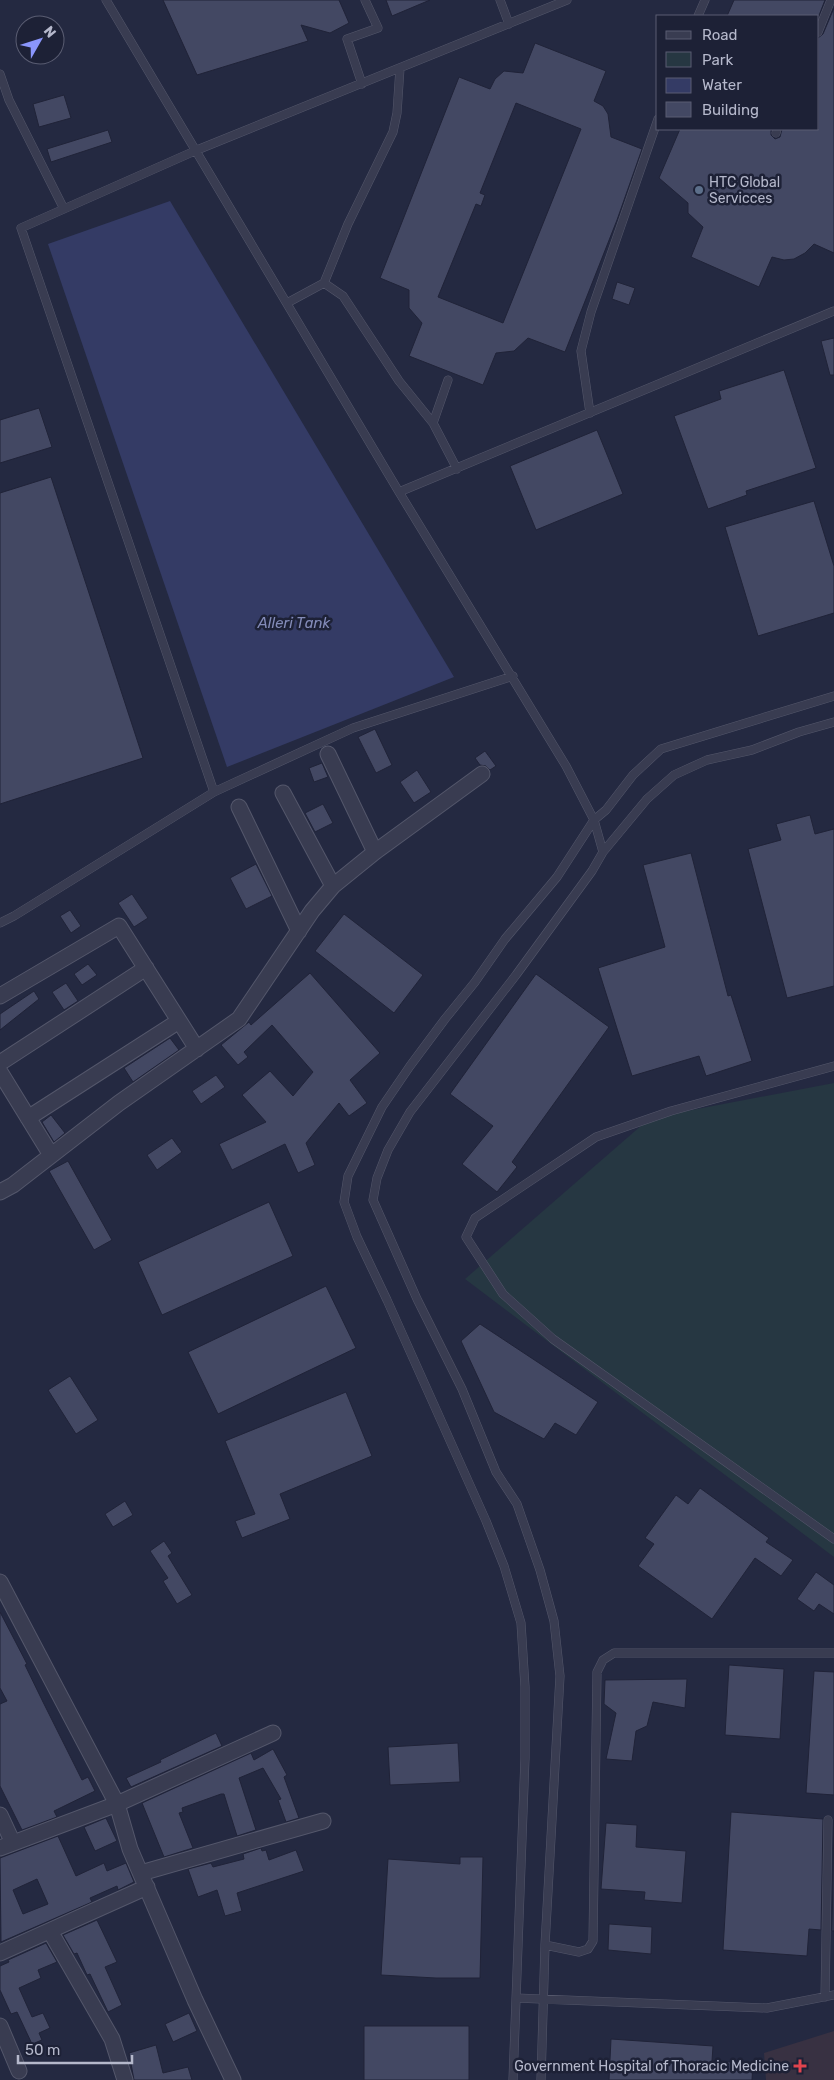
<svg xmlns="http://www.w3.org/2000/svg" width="834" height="2080" font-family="Rubik,sans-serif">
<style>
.medical{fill:#383142}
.green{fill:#263742}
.water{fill:#343b65}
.building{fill:#434863;stroke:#202338;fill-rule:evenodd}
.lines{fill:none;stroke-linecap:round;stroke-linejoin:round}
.lane-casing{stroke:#54576b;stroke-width:9}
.street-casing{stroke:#54576b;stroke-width:17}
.lane{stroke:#393c51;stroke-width:8}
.street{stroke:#393c51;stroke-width:15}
.service-dot{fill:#5c6f8a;stroke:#1d2136;stroke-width:2}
.health-dot{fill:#e0444e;stroke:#1d2136;stroke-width:2}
.labels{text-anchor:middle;stroke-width:5;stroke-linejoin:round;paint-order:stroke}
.poi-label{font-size:14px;fill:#b5b8cb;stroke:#1d2136;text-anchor:start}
.water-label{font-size:15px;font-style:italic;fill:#838bb8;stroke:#1d2136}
</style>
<rect width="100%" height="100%" fill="#242941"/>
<!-- medical -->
<path class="medical" d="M834,2031V2080H766L764,2053Z"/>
<!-- green -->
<path class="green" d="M834,1083V1557L465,1279L650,1118Z"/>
<!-- water -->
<path class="water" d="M170,201L454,677L227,767L48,244Z"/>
<!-- building -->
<path class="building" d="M163,0H339L349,23L330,33L301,25L308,41L197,75Z
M386,0H430L392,16Z
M734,0H825L818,18L727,16Z
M834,8V253L814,244L805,253L794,259L784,260L772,257L759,287L691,257L703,227L688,213V203L659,178L680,129H771V135L775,139L780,137L782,129H818V38L823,34Z
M535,43L606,71L594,101L603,106L608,114L611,137L642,149L617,220L565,352L528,338L514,351L496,353L483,385L409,356L422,323L409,308V290L380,278L459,77L490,89L495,79L504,71L523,73ZM516,103L581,129L503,323L438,297L476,204L481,206L485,195L480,193Z
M64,95L71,118L39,127L33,104Z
M108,130L112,142L51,162L47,149Z
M617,282L635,288L629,305L612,299Z
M834,338V375H830L821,341Z
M784,370L816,468L746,491L747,495L708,509L674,416L721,399L719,391Z
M39,408L52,447L0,463V420Z
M597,430L623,494L536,530L510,466Z
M51,477L143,758L0,804V493Z
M814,501L834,566V613L758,636L725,527Z
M375,729L392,765L376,773L358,737Z
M485,751L496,766L490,770L486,766L480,765L475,758Z
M322,763L328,777L314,782L309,768Z
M417,770L431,792L414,803L400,782Z
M323,804L333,823L315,832L305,813Z
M810,815L815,834L834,829V986L787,998L748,849L781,840L776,824Z
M691,853L728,996L731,995L752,1061L706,1076L699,1056L632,1076L598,968L665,947L643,865Z
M256,864L272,896L246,909L230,878Z
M132,894L148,918L134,927L118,903Z
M70,910L81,926L71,933L60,916Z
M344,914L423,975L394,1013L315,951Z
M88,964L97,975L82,985L74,974Z
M310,973L380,1053L350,1080L367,1103L349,1116L339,1103L306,1143L315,1165L298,1173L285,1144L232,1170L219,1144L266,1122L242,1095L270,1071L293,1096L313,1072L272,1025L244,1052L248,1057L238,1065L221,1045L249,1022L251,1025Z
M536,974L609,1027L512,1162L517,1167L497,1192L462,1164L493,1126L450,1094Z
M66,983L78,1001L64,1010L52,992Z
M34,991L39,999L0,1030V1014Z
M170,1038L179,1050L133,1082L124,1068Z
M216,1075L225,1087L201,1104L192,1091Z
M51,1115L65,1133L54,1142L42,1122Z
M172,1138L182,1152L157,1170L147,1155Z
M68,1161L112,1240L94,1250L49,1171Z
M269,1202L293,1256L162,1315L138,1262Z
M326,1286L356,1348L218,1414L188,1352Z
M480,1324L598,1402L576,1435L555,1423L544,1439L494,1412L461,1341Z
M70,1376L98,1420L76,1434L48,1390Z
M346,1392L372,1456L280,1494L290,1519L242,1538L235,1521L255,1514L225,1441Z
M700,1488L769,1538L766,1542L793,1560L781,1576L755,1558L712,1619L638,1566L654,1544L645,1538L676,1495L688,1504Z
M125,1501L133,1515L113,1527L105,1514Z
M164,1541L172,1553L168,1556L192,1595L177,1604L163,1581L168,1578L150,1551Z
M816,1572L834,1585V1614L819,1604L814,1611L797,1599Z
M0,1612L27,1664L25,1665L43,1702L82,1780L88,1777L95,1791L54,1811L57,1817L22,1830L0,1786V1704L7,1701L0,1688Z
M729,1665L784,1669L780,1739L725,1735Z
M814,1671L834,1672V1795L806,1793Z
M687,1679L685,1708L653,1702L647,1726L636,1731L632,1761L606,1759L616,1713L604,1704L605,1680Z
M216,1733L222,1746L131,1787L126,1778L161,1762L160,1760Z
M458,1743L460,1782L390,1785L388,1747Z
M273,1749L287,1775L284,1777L299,1818L286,1822L278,1800L281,1799L263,1768L239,1778L256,1830L237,1836L224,1794H221L182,1808L183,1812L179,1813L193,1848L164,1857L142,1803L251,1753L254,1760Z
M731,1812L823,1819L821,1930L809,1929L807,1956L723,1950Z
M106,1818L117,1841L95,1851L84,1827Z
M834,1820V1931H832Z
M606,1823L637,1825L636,1847L686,1851L682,1903L644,1900L645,1892L601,1889Z
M58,1836L76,1876L104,1863L107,1871L126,1863L134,1882L118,1890L117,1886L90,1898L92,1902L1,1942L0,1858ZM37,1879L48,1904L23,1914L13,1890Z
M261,1848L262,1851L266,1850L269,1860L296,1850L304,1871L237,1893L242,1911L225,1916L217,1890L198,1897L188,1869L211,1863L213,1867L244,1859L243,1854Z
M460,1857H483L480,1978H436L381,1975L388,1859L460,1864Z
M97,1920L117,1962L105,1967L122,2005L108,2012L90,1974L87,1975L77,1953L74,1954L63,1935Z
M609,1924L652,1927L651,1954L608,1950Z
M46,1943L57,1962L38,1970L41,1978L19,1988L32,2017L43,2013L50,2028L39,2033L42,2040L32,2044L17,2012L11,2014L0,1990V1966L9,1962L8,1960Z
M189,2013L197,2031L173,2042L165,2024Z
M364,2026H469V2080H364Z
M611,2039L713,2046L712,2061L753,2063L752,2080H609Z
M156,2045L163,2073L188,2067L192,2080H134L129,2053Z"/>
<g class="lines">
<defs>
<path id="lane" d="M106,0L399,492L566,766L594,820L603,852
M500,0L509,24
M698,16L705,0
M818,32L831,0
M0,74L9,100L64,209
M362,84L347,39L378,28L365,0
M776,133L777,129
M324,283L343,296L399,381L433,423L457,469
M287,303L324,283L348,224L393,132L397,113L400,68
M590,413L581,351L591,312L658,119
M433,423L448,380
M399,492L834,311
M214,792L21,228L197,150L567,0
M0,923L14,916L214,792L353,728L513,676
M834,1066L671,1111L596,1137L475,1218L466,1237L503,1294L553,1339L834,1539
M545,1945L579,1952L588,1949L593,1941L597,1672L603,1660L614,1653H834
M825,1997L828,1820
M516,1998L767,2008L834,1995
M513,2080L525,1758V1687L521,1623L504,1566L486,1521L387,1300L357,1237L344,1202L348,1176L382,1107L410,1066L445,1019L475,982L505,939L557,877L594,820L606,810L633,775L661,749L834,696
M541,2080L545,1945L560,1676L554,1621L540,1570L517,1504L496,1472L462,1389L417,1299L373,1200L377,1178L388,1150L410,1112L516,975L592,871L603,852L647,799L674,775L707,760L752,750L799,732L834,722"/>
<path id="street" d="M328,754L375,852
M283,793L333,886
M239,807L299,931
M0,996L119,926L197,1049
M0,1063L146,968
M0,1072L51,1155
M28,1118L179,1021
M0,1192L13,1185L119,1103L239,1019L312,911L333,886L375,852L482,774
M0,1582L117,1804L130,1849L195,2000L233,2080
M0,1815L13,1843
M0,1848L117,1804L273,1733
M141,1873L323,1821
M50,1931L112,2039L125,2080
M0,1953L147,1887
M0,2026L19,2071"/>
</defs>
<!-- lane casing -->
<use href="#lane" class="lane-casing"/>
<!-- street casing -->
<use href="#street" class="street-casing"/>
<!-- lane -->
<use href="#lane" class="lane"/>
<!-- street -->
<use href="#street" class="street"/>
</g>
<!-- markers -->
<circle class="service-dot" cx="699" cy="190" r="5"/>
<path class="health-dot" d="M797.5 2058.5h5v5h5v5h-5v5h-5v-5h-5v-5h5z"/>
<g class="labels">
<!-- poi labels -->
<g class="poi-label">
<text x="709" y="187">HTC Global<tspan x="709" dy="16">Servicces</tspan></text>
<text x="789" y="2071" text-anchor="end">Government Hospital of Thoracic Medicine</text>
</g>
<!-- water labels -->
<g class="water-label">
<text x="294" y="628">Alleri Tank</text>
</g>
</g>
<!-- legend -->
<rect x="656" y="15" width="162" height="115" fill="#1d2136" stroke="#5a5d72"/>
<rect x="666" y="31" width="25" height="8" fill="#393c51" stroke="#5a5d72"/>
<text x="702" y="40" font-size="15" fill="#b5b8cb">Road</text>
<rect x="666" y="52" width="25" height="15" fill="#263742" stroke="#5a5d72"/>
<text x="702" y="65" font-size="15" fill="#b5b8cb">Park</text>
<rect x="666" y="78" width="25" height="15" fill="#343b65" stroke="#5a5d72"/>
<text x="702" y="90" font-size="15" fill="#b5b8cb">Water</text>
<rect x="666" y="102" width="25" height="15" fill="#434863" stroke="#5a5d72"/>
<text x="702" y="115" font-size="15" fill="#b5b8cb">Building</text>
<!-- north arrow -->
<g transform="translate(40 40) rotate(51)"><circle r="24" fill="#1d2136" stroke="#5a5d72"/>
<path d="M0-4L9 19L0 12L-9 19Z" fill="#8a96fc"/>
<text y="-8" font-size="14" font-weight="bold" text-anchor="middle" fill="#b5b8cb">N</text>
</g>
<!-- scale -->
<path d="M18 2055v8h114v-8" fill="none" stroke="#b5b8cb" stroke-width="2.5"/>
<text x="25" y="2055" font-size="15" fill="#b5b8cb" stroke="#1d2136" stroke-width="4" paint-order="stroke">50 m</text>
</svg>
